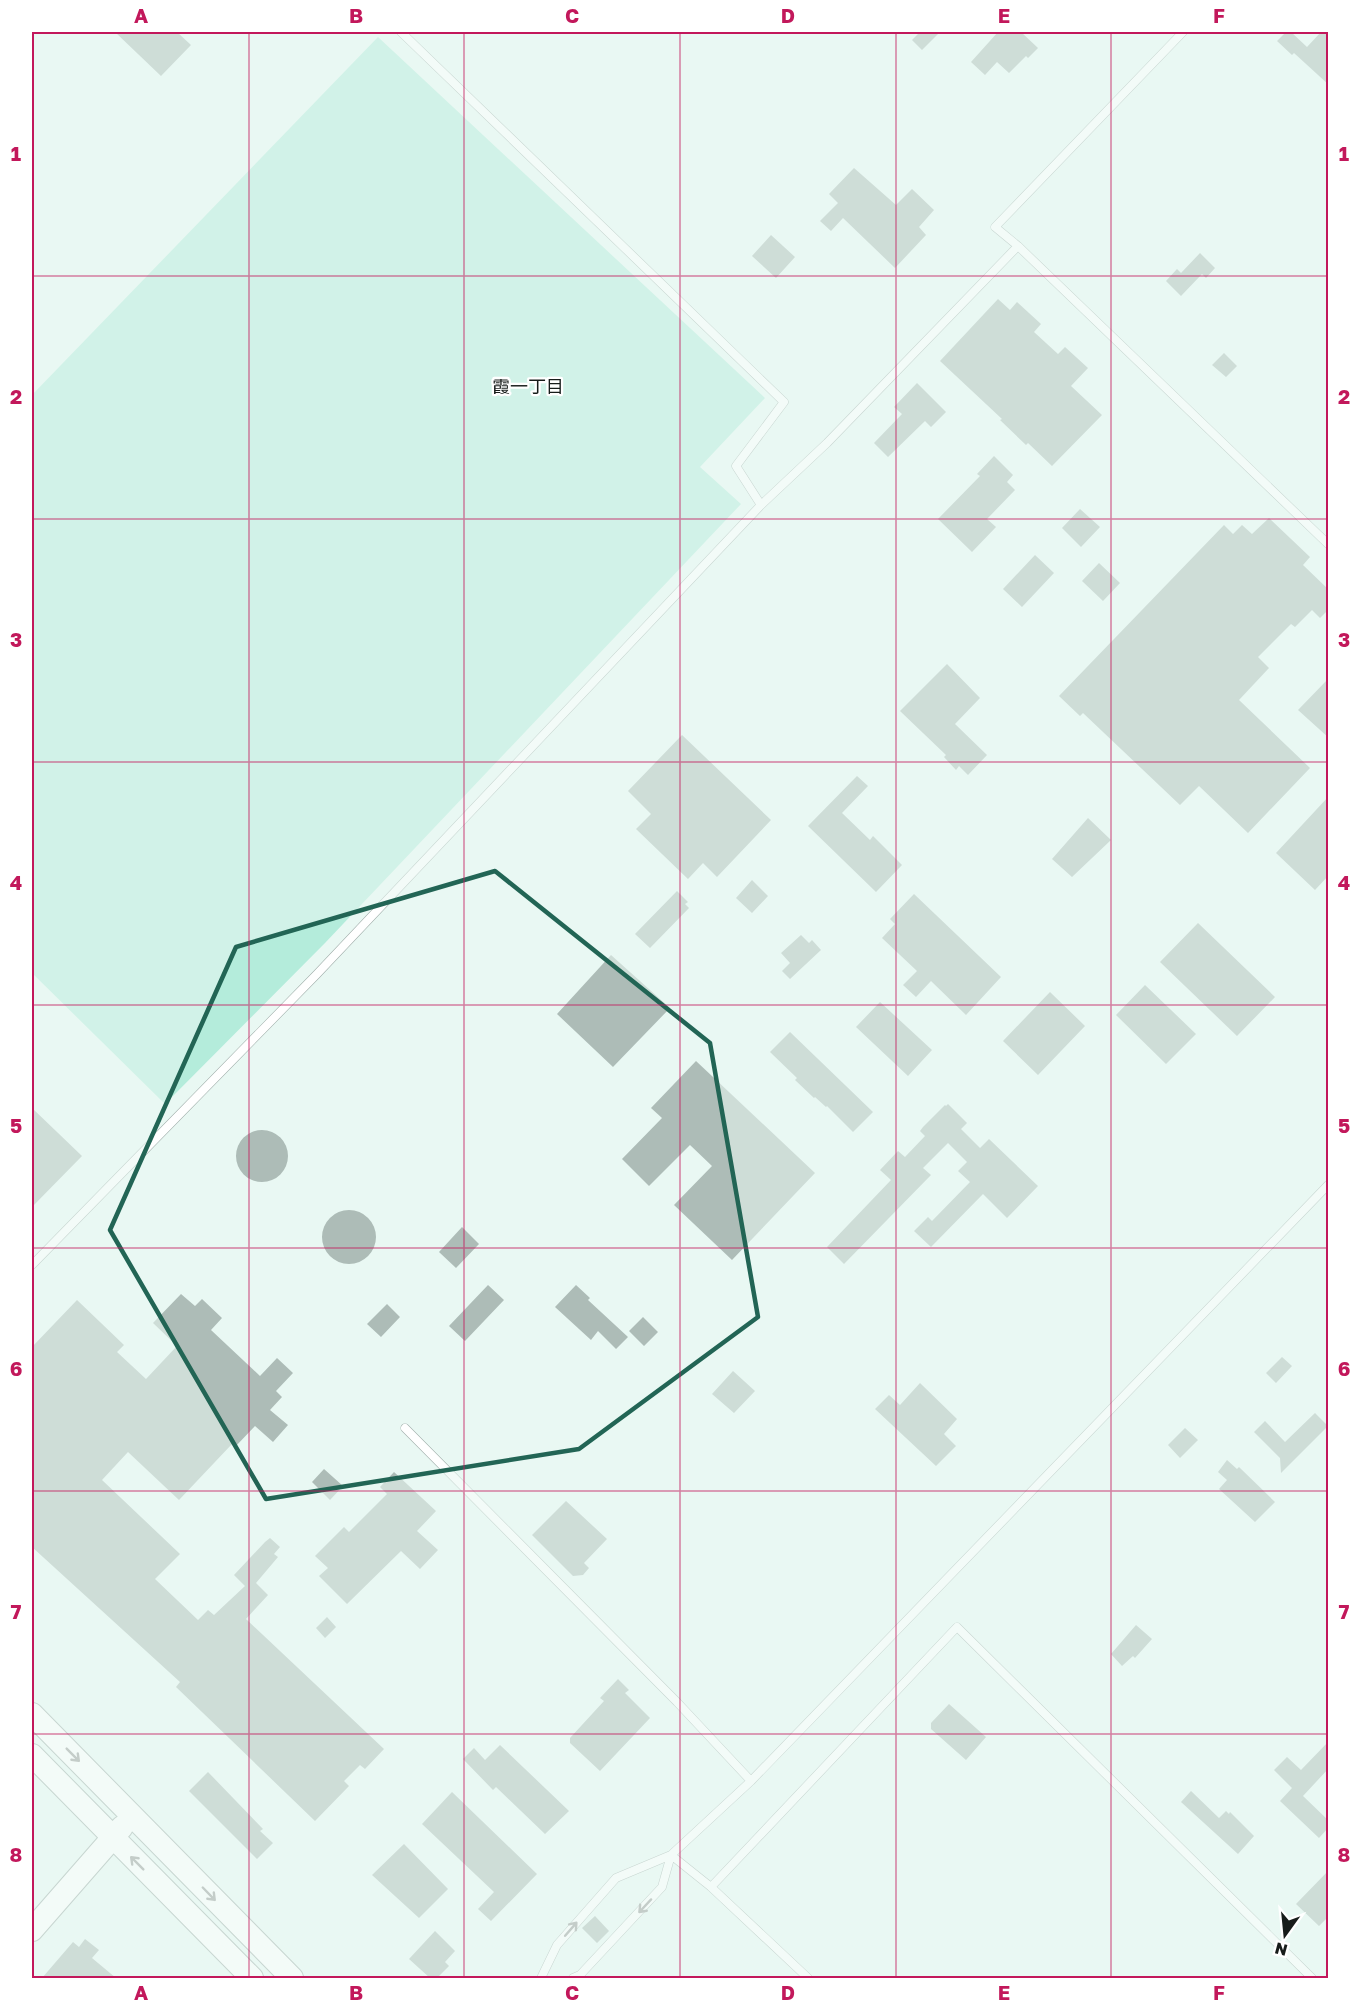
<svg xmlns="http://www.w3.org/2000/svg" width="1360" height="2010" font-family="'Golos Text','Noto Sans JP',sans-serif">
<style>
.green{fill:#b4ecdb}
.building{fill:#adbcb7}
.lines{fill:none;stroke-linecap:round;stroke-linejoin:round}
.lane-casing{stroke:#9fada9;stroke-width:9}
.secondary-casing{stroke:#9fada9;stroke-width:24}
.lane{stroke:#fff;stroke-width:8}
.secondary{stroke:#fff;stroke-width:22}
.oneway{stroke:#979998}
.marked{fill:none;stroke:#226555;stroke-width:4.5;stroke-linejoin:round}
.grid{fill:none;stroke:#c2185b;stroke-width:1.5;stroke-opacity:0.55}
.labels{text-anchor:middle;stroke-width:4.5;stroke-linejoin:round;paint-order:stroke}
.neighbourhood-label{font-size:18px;fill:#171c1a;stroke:#fff}
.neatline{fill:none;stroke:#c2185b;stroke-width:2}
.grid-label{font-size:20px;text-anchor:middle;font-weight:bold;fill:#c2185b}
</style>
<rect width="100%" height="100%" fill="#e9f8f3"/>
<!-- green -->
<path class="green" d="M378,37L765,398L700,467L741,504L325,943L165,1104L32,973V395Z"/>
<!-- building -->
<path class="building" d="M115,32H177L191,45L161,76Z
M920,32H940L922,50L912,40Z
M998,32H1021L1038,48L1028,58L1026,56L1009,73L997,62L985,75L971,62Z
M1286,32H1291L1307,47L1321,32H1329V85L1294,53L1292,55L1277,41Z
M854,168L896,205L912,189L934,210L919,227L926,235L895,268L843,218L831,231L820,221L838,203L829,194Z
M771,235L795,257L776,278L752,256Z
M1200,253L1215,268L1206,278L1202,274L1181,296L1166,281L1177,269L1181,273Z
M998,299L1010,310L1017,302L1041,324L1034,332L1058,354L1065,347L1088,368L1071,386L1102,415L1052,466L1028,443L1026,445L1000,420L1002,419L940,361Z
M1224,353L1237,366L1226,377L1212,365Z
M917,383L946,412L931,427L925,421L888,457L874,443L902,414L894,407Z
M994,456L1013,475L1007,482L1015,490L987,519L996,527L972,552L938,519L980,476L977,474Z
M1080,509L1100,527L1081,547L1062,528Z
M1269,518L1310,557L1303,565L1329,590V609L1320,618L1312,610L1295,627L1291,624L1258,657L1269,668L1239,700L1310,768L1248,833L1199,786L1180,805L1083,713L1080,716L1059,696L1224,525L1233,534L1242,525L1252,534Z
M1035,555L1054,573L1022,607L1003,589Z
M1099,563L1120,583L1103,601L1082,581Z
M947,664L980,698L955,724L987,755L968,775L959,766L956,770L944,757L946,755L900,711Z
M1329,678V738L1298,710Z
M682,735L771,820L717,877L703,863L688,879L636,829L651,814L628,791Z
M857,776L868,786L842,813L870,840L873,836L902,865L876,892L808,826Z
M1329,796V875L1315,890L1276,853Z
M1088,818L1111,840L1072,877L1052,859Z
M752,880L768,896L752,913L736,898Z
M677,891L688,902L685,904L689,908L650,948L635,934Z
M914,894L1001,977L966,1015L931,981L916,997L903,985L917,971L882,938L895,924L890,919Z
M1198,923L1275,997L1237,1036L1160,962Z
M801,935L809,943L812,940L821,950L790,979L782,971L790,963L781,953Z
M611,955L670,1008L613,1067L557,1014Z
M1145,985L1196,1034L1166,1064L1116,1015Z
M1050,992L1085,1026L1038,1075L1003,1041Z
M880,1002L932,1050L908,1076L856,1027Z
M790,1032L873,1112L853,1132L827,1106L826,1107L815,1097L814,1098L795,1080L797,1078L770,1052Z
M696,1061L815,1173L732,1260L674,1205L712,1166L690,1145L649,1186L622,1159L662,1118L651,1108Z
M948,1104L967,1123L961,1129L980,1148L989,1139L1038,1186L1007,1218L983,1194L931,1247L914,1231L928,1217L932,1221L970,1182L958,1171L967,1162L948,1143L923,1168L931,1175L844,1264L827,1247L891,1180L880,1170L898,1151L905,1157L925,1136L920,1131L923,1127L945,1105L946,1106Z
M32,1108L82,1156L32,1207Z
M236 1156a26 26 0 1 1 52 0a26 26 0 1 1-52 0Z
M322 1237a27 27 0 1 1 54 0a27 27 0 1 1-54 0Z
M462,1227L479,1244L456,1268L439,1252Z
M488,1285L504,1300L465,1341L449,1326Z
M576,1285L590,1298L588,1300L628,1337L616,1349L598,1331L591,1340L555,1307Z
M181,1294L195,1306L202,1299L222,1318L211,1330L260,1376L277,1358L293,1373L276,1391L282,1397L270,1410L288,1425L273,1442L255,1426L235,1447L232,1444L179,1500L128,1452L102,1480L180,1554L155,1579L198,1620L208,1610L214,1615L245,1586L234,1575L265,1542L270,1538L280,1547L274,1554L278,1557L256,1583L268,1595L246,1619L384,1749L365,1769L360,1765L344,1781L349,1786L315,1821L176,1687L180,1682L32,1547V1347L77,1300L124,1345L117,1352L146,1379L177,1346L153,1323Z
M387,1304L400,1317L381,1337L367,1324Z
M643,1317L658,1332L644,1346L629,1331Z
M1282,1357L1292,1366L1276,1383L1266,1373Z
M733,1371L755,1391L734,1413L712,1394Z
M920,1383L957,1419L944,1434L956,1446L936,1466L875,1409L889,1395L900,1405Z
M1315,1413L1328,1426L1281,1473L1280,1458L1254,1432L1265,1421L1285,1442Z
M1185,1428L1198,1440L1180,1458L1168,1445Z
M1227,1460L1237,1469L1239,1467L1275,1502L1255,1522L1219,1489L1227,1480L1218,1472Z
M324,1469L343,1486L330,1500L312,1482Z
M394,1472L436,1511L417,1531L438,1550L420,1569L401,1551L347,1604L319,1576L328,1568L315,1556L344,1527L349,1532L387,1494L380,1487Z
M566,1501L607,1539L584,1563L589,1568L583,1575L573,1576L532,1535Z
M327,1617L336,1627L325,1638L316,1628Z
M1136,1625L1152,1639L1135,1658L1133,1656L1122,1666L1111,1654Z
M618,1679L629,1690L625,1693L650,1718L600,1771L570,1743V1738L604,1701L600,1698Z
M949,1704L986,1737L966,1760L931,1729V1723Z
M1329,1741V1768L1303,1796L1329,1821V1827L1319,1838L1280,1801L1292,1788L1274,1770L1287,1757L1301,1770Z
M500,1745L569,1811L545,1834L496,1787L493,1790L463,1759L474,1748L485,1760Z
M208,1772L263,1829L260,1831L273,1843L257,1859L189,1791Z
M1191,1791L1219,1818L1226,1811L1229,1814L1230,1812L1254,1836L1238,1854L1181,1802Z
M452,1792L537,1874L491,1921L478,1909L494,1892L422,1824Z
M404,1844L448,1889L419,1918L372,1875Z
M1329,1870V1916L1319,1926L1296,1904Z
M595,1916L609,1931L597,1943L582,1928Z
M435,1931L455,1951L445,1962L449,1966L437,1978H430L409,1959Z
M85,1939L99,1950L92,1958L116,1978H42L73,1942L79,1947Z"/>
<g class="lines">
<defs>
<path id="lane" d="M401,32L784,402L736,466L761,505
M1183,32L995,227L1018,246L1328,544
M32,1265L317,974L761,505L827,443L1018,246
M405,1428L677,1702L751,1781
M671,1855L711,1887L808,1978
M711,1887L957,1627L1312,1978
M541,1978L557,1945L616,1878L671,1855L751,1781L1328,1185
M573,1978L580,1975L662,1887L671,1855"/>
<path id="secondary" d="M32,1714L292,1978
M32,1755L252,1978
M32,1930L122,1827"/>
</defs>
<!-- lane casing -->
<use href="#lane" class="lane-casing"/>
<!-- secondary casing -->
<use href="#secondary" class="secondary-casing"/>
<!-- lane -->
<use href="#lane" class="lane"/>
<!-- secondary -->
<use href="#secondary" class="secondary"/>
</g>
<!-- one-way arrows -->
<defs><path id="oneway-shaft" d="M-6 0H5M1.5-3L5.5 0L1.5 3" fill="none" stroke-width="1.6" stroke-linecap="round" stroke-linejoin="round" transform="scale(1.5)"/></defs>
<g class="oneway">
<use href="#oneway-shaft" transform="translate(73 1755) rotate(45)"/>
<use href="#oneway-shaft" transform="translate(137 1863) rotate(-135)"/>
<use href="#oneway-shaft" transform="translate(209 1894) rotate(46)"/>
<use href="#oneway-shaft" transform="translate(645 1906) rotate(133)"/>
<use href="#oneway-shaft" transform="translate(571 1929) rotate(-49)"/>
</g>
<!-- marked area -->
<path d="M0 0H1360V2010H0ZM495,871L710,1043L758,1317L579,1449L266,1499L110,1230L236,947Z" fill="#e9f8f3" fill-opacity=".55" fill-rule="evenodd"/>
<path class="marked" d="M495,871L710,1043L758,1317L579,1449L266,1499L110,1230L236,947Z"/>
<!-- grid -->
<path class="grid" d="M249,32V1978M464,32V1978M680,32V1978M896,32V1978M1111,32V1978M32,276H1328M32,519H1328M32,762H1328M32,1005H1328M32,1248H1328M32,1491H1328M32,1734H1328"/>
<g class="labels">
<!-- neighbourhood labels -->
<g class="neighbourhood-label">
<text x="528" y="393">霞一丁目</text>
</g>
</g>
<!-- border -->
<rect width="1360" height="2010" fill="none" stroke="#ffffff" stroke-width="66"/>
<!-- north arrow -->
<g transform="translate(1285 1935) rotate(195)" stroke="#ffffff" stroke-width="4.5" paint-order="stroke">
<path d="M0-4.5L10 22L0 15L-10 22Z" fill="#171c1a"/>
<text y="-9" font-size="16" font-weight="bold" text-anchor="middle" fill="#171c1a">N</text>
</g>
<rect x="33" y="33" width="1294" height="1944" class="neatline"/>
<g class="grid-label">
<text x="141" y="23">A</text>
<text x="356" y="23">B</text>
<text x="572" y="23">C</text>
<text x="788" y="23">D</text>
<text x="1004" y="23">E</text>
<text x="1219" y="23">F</text>
<text x="16" y="161">1</text>
<text x="1344" y="161">1</text>
<text x="16" y="404">2</text>
<text x="1344" y="404">2</text>
<text x="16" y="647">3</text>
<text x="1344" y="647">3</text>
<text x="16" y="890">4</text>
<text x="1344" y="890">4</text>
<text x="16" y="1133">5</text>
<text x="1344" y="1133">5</text>
<text x="16" y="1376">6</text>
<text x="1344" y="1376">6</text>
<text x="16" y="1619">7</text>
<text x="1344" y="1619">7</text>
<text x="16" y="1862">8</text>
<text x="1344" y="1862">8</text>
<text x="141" y="2000">A</text>
<text x="356" y="2000">B</text>
<text x="572" y="2000">C</text>
<text x="788" y="2000">D</text>
<text x="1004" y="2000">E</text>
<text x="1219" y="2000">F</text>
</g>
</svg>
